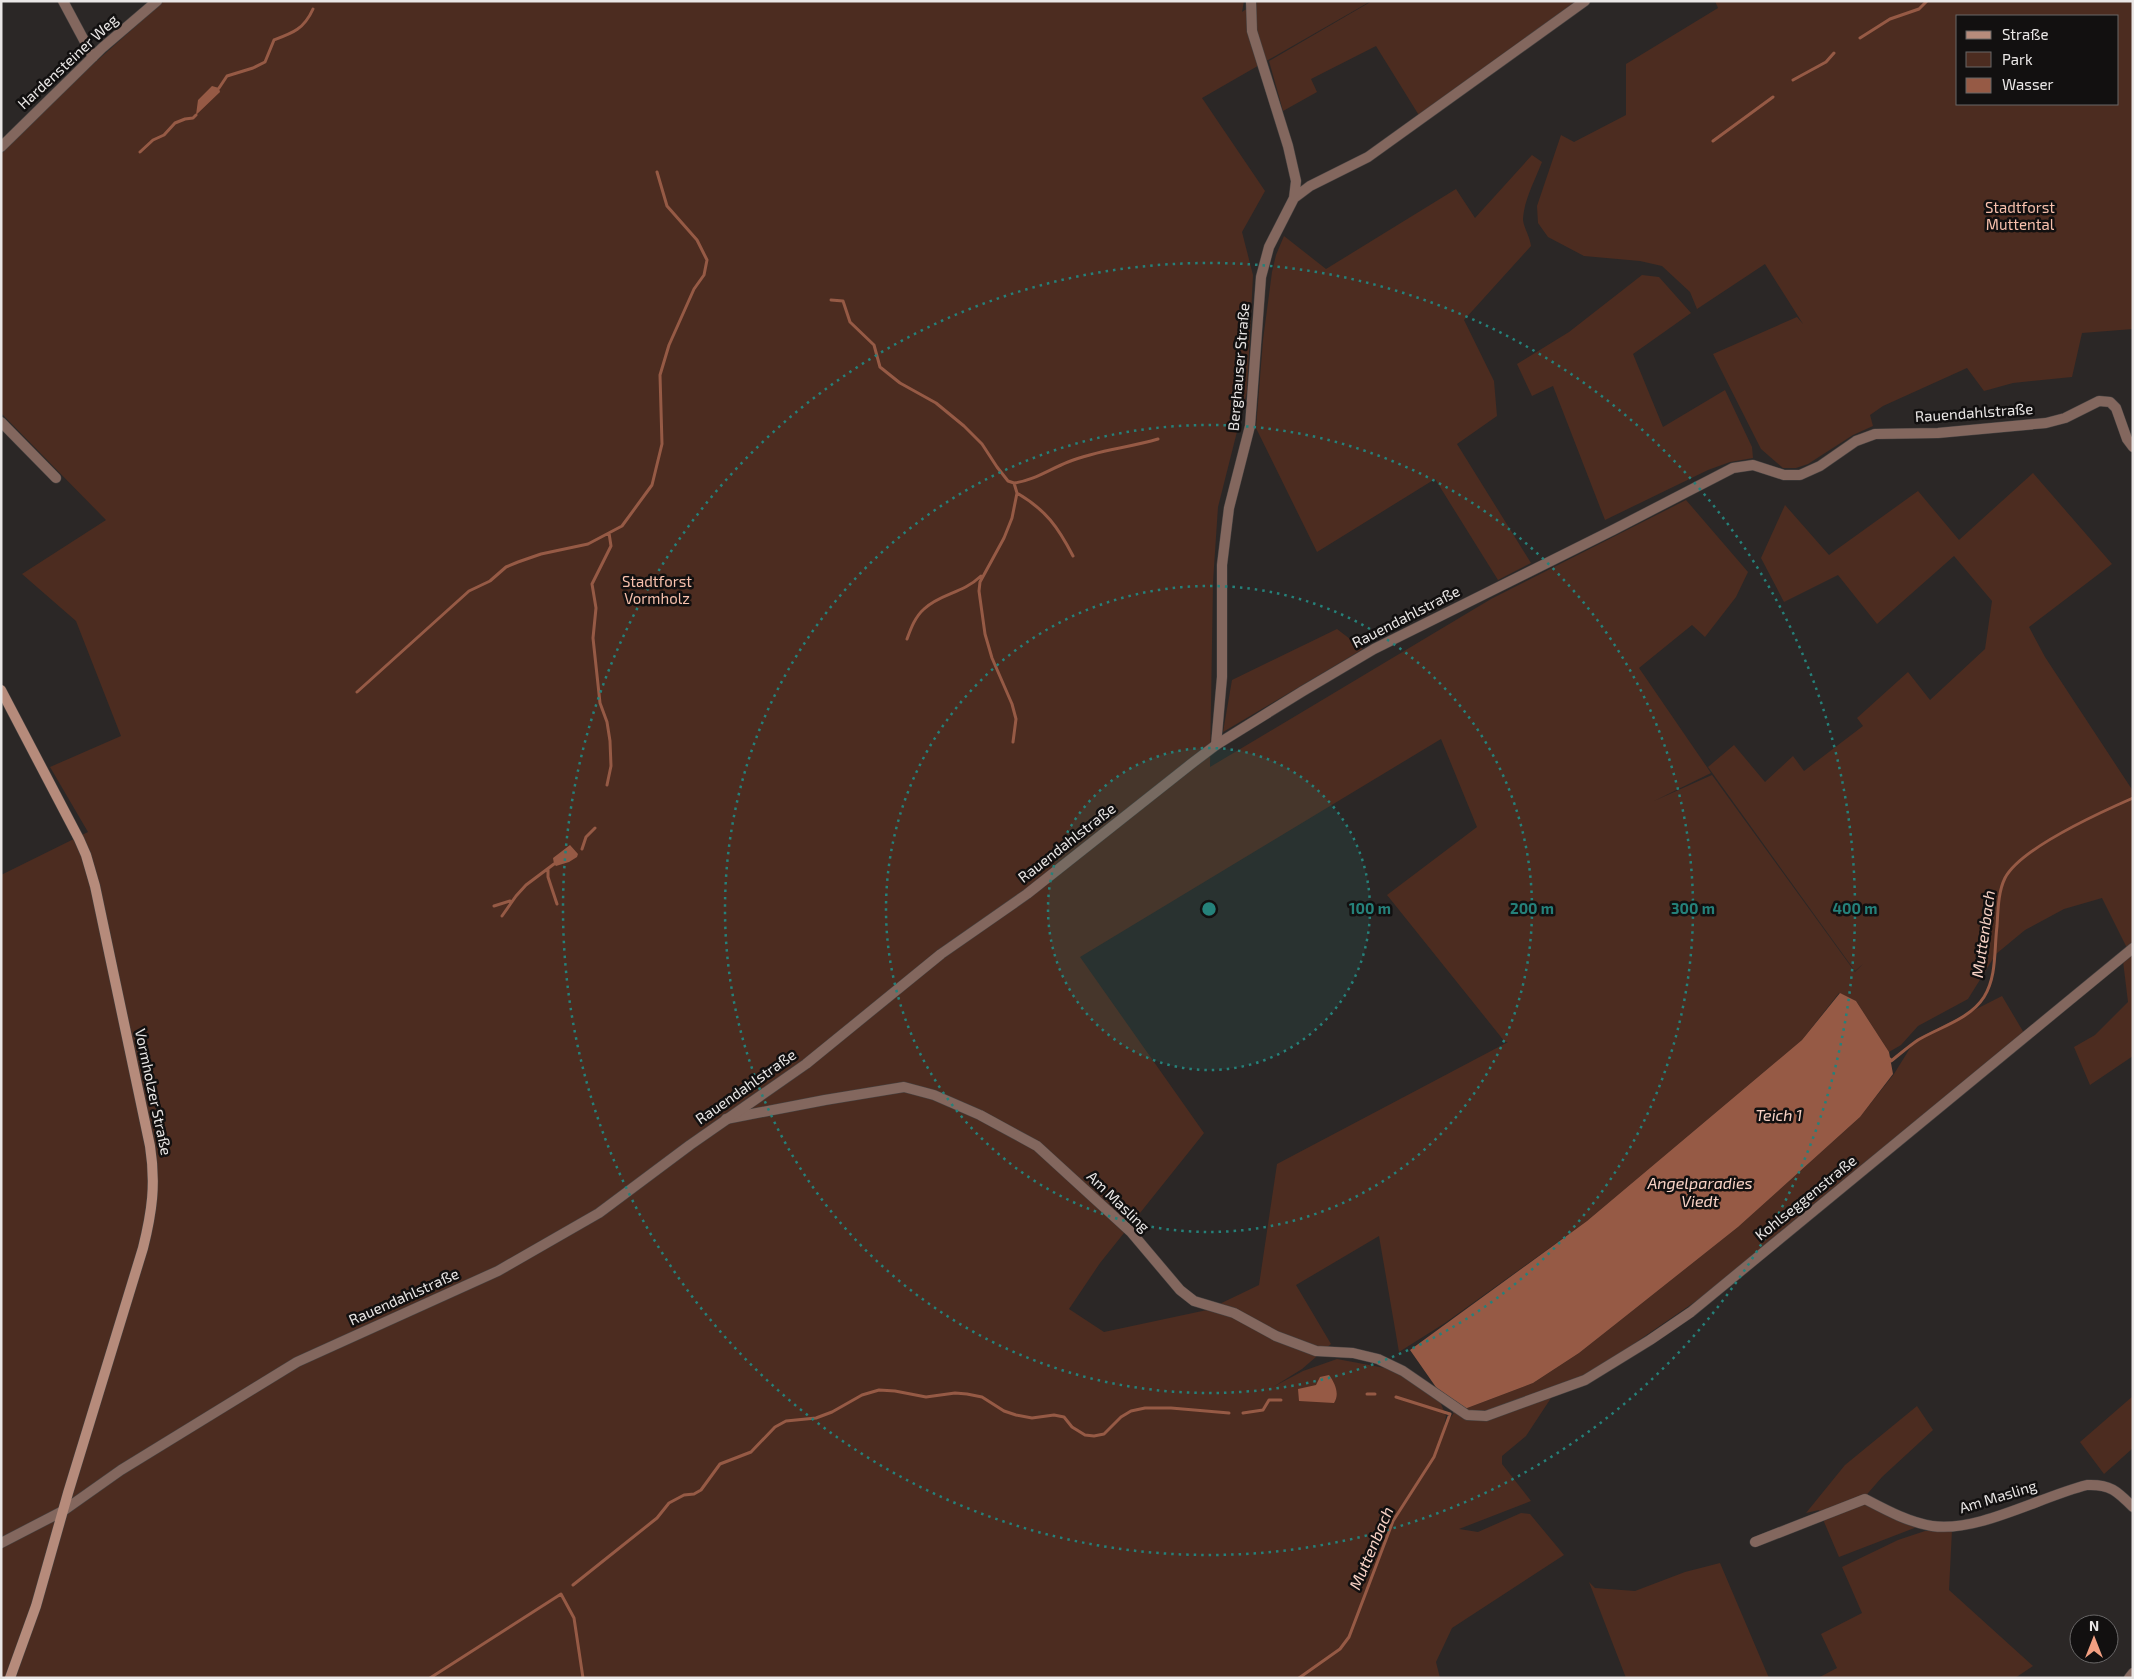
<svg xmlns="http://www.w3.org/2000/svg" width="2134" height="1679" font-family="'Exo 2',sans-serif">
<style>
.green{fill:#4c2c20;fill-rule:evenodd}
.water{fill:#965a45}
.lines{fill:none;stroke-linecap:round;stroke-linejoin:round}
.stream{stroke:#965a45;stroke-width:3}
.minor-casing{stroke:#464241;stroke-width:11}
.tertiary-casing{stroke:#464241;stroke-width:11}
.secondary-casing{stroke:#464241;stroke-width:11}
.minor{stroke:#83675e;stroke-width:10}
.tertiary{stroke:#83675e;stroke-width:10}
.secondary{stroke:#b68b7b;stroke-width:10}
.ring{fill:none;stroke:#25817a;stroke-width:2.5;stroke-dasharray:2.5 5}
.labels{text-anchor:middle;stroke-width:5;stroke-linejoin:round;paint-order:stroke}
.street-label{font-size:15px;fill:#eae7e6;stroke:#121010}
.park-label{font-size:15px;fill:#f8c1ad;stroke:#121010}
.water-label{font-size:16px;font-style:italic;fill:#f9d3c6;stroke:#121010}
.centre{fill:#25817a;stroke:#121010;stroke-width:2.5}
.ring-label{font-size:15px;text-anchor:middle;font-weight:bold;fill:#25817a;stroke:#121010;stroke-width:5;stroke-linejoin:round;paint-order:stroke}
</style>
<rect width="100%" height="100%" fill="#2b2726"/>
<!-- green -->
<path class="green" d="M164,1H1244L1242,12L1258,1H1371L1202,98L1265,191L1242,232L1253,275L1247,392L1218,507L1213,582L1210,767L1491,599L1686,500L1748,572L1736,597L1705,637L1692,625L1639,668L1711,773L1654,801L1712,775L1855,972L1863,964L1855,971L1708,767L1734,745L1765,782L1793,756L1804,771L1863,726L1857,718L1908,672L1930,700L1985,649L1992,601L1954,556L1877,624L1838,575L1784,602L1761,558L1785,505L1829,555L1918,491L1959,540L2033,473L2112,564L2029,627L2045,657L2133,791V943L2127,948L2102,898L2064,909L2025,930L1996,954L1968,999L1918,1026L1901,1045L1889,1052L1856,1001L1839,993L1802,1040L1587,1221L1445,1323L1399,1352L1379,1236L1296,1285L1331,1344L1302,1369L1273,1387L1303,1371L1337,1359L1385,1368L1401,1374L1439,1399L1446,1416L1444,1427L1454,1413L1533,1383L1579,1353L1617,1323L1738,1227L1859,1118L1894,1074L1915,1040L2002,996L2024,1033L1715,1288L1629,1347L1553,1395L1526,1436L1502,1456V1464L1531,1501L1459,1529L1478,1532L1521,1513L1530,1514L1564,1555L1452,1628L1436,1662L1440,1678H1V875L88,832L50,767L121,736L76,621L22,574L106,520L1,413V154L62,92ZM1441,739L1477,827L1387,895L1505,1042H1508L1277,1164L1259,1285L1207,1310L1104,1332L1069,1309L1100,1263L1204,1133L1080,957Z
M1372,1H1576L1420,117L1376,46L1311,79L1317,92L1283,111L1269,61Z
M1715,1H2133V329L2082,333L2072,377L2013,383L1984,391L1967,368L1883,406L1870,415L1873,426L1853,435L1808,464L1796,468H1783L1761,449L1713,354L1797,317L1803,324L1765,264L1697,309L1690,292L1662,266L1640,261L1584,256L1548,237L1538,223L1537,206L1561,135L1574,142L1626,115V64L1718,8ZM1958,16H2118V104H1958Z
M1532,155L1542,162C1535,180 1524,200 1523,219C1523,226 1530,237 1531,246L1464,320L1494,381L1497,416L1457,444L1531,563L1498,580L1435,479L1317,552L1256,428L1263,340L1272,272L1276,255L1284,236L1326,269L1456,189L1475,218Z
M1642,275L1659,277L1691,313L1633,354L1663,427L1725,390L1752,447L1753,458L1730,462L1708,470L1605,520L1553,386L1532,396L1517,364L1569,332Z
M1337,629L1363,649L1223,732L1232,680Z
M2133,954V1056L2090,1085L2074,1047L2095,1035L2128,1002L2123,961Z
M2133,1396V1448L2104,1474L2080,1442Z
M1917,1406L1933,1430L1882,1477L1862,1500L1917,1527L1839,1557L1819,1510L1806,1513L1845,1465Z
M1952,1530L1949,1590L2033,1666L2015,1678H1818L1837,1668L1821,1634L1862,1613L1842,1567L1898,1540L1925,1531Z
M1720,1563L1769,1678H1626L1589,1582L1595,1588L1635,1591L1685,1572Z"/>
<!-- water -->
<path class="water" d="M212,86L219,88L220,92L196,115L198,100Z
M570,845L578,854L577,857L569,862L556,866L554,864L553,858Z
M1840,993L1856,1001L1889,1052L1893,1074L1860,1117L1738,1227L1617,1323L1579,1353L1533,1383L1454,1413L1410,1350L1587,1221L1802,1040Z
M1329,1375C1335,1383 1340,1394 1334,1403L1299,1401L1298,1389L1316,1385L1320,1377Z"/>
<g class="lines">
<!-- stream -->
<path class="stream" d="M1860,38L1890,19L1919,9L1927,1
M1793,80L1826,62L1834,53
M219,88L227,76L253,68L265,62L274,40C293,33 304,29 313,9
M1713,141L1773,97
M140,152L153,140L164,135L175,123L185,119L193,118L196,115
M831,300L843,301L850,322L874,345L880,367L900,383L936,403L964,426L982,444L997,467L1008,481L1014,483L1017,493L1012,518L1004,538L980,582L979,591L985,634L992,658L1012,704L1016,719L1013,742
M1014,483C1033,481 1050,469 1068,462C1097,450 1128,448 1158,439
M1017,493C1046,510 1058,527 1073,556
M907,639C911,628 915,617 924,609C941,593 962,594 981,576
M357,692L469,591L490,581L506,567L518,562L541,554L588,544L622,526L652,485L662,444L660,375L669,345L694,289L704,275L707,260L697,240L667,206L657,172
M607,785L611,766L610,741L607,722L600,703L593,638L596,608L592,584L611,546L609,533
M582,849L586,837L595,828
M548,869V877L557,904
M494,906L510,901
M502,916L516,896L526,885L554,864
M1890,1059L1891,1061C1900,1054 1909,1046 1918,1040C1940,1027 1970,1019 1984,997C1997,976 1994,950 1997,926C1998,911 1998,892 2005,878C2021,848 2101,812 2133,798
M1367,1394H1375
M1243,1413L1263,1410L1269,1400H1281
M573,1585L657,1518L669,1503L684,1495L694,1494L701,1490L720,1464L751,1452L775,1427L786,1421L816,1418L832,1412L862,1395L879,1390L895,1391L926,1397L955,1393L967,1394L982,1397L1004,1411L1016,1415L1032,1418L1054,1415L1064,1417L1072,1427L1085,1435L1094,1436L1104,1434L1121,1417L1131,1411L1145,1408H1171L1229,1413
M430,1678L561,1594L574,1618L583,1678
M1299,1678L1340,1649L1349,1637L1393,1521L1434,1457L1450,1414L1396,1397"/>
<defs>
<path id="minor" d="M63,1L93,57
M1,147L102,48L157,1
M1294,198L1310,186L1368,157L1585,1
M1,422L56,478
M1216,745L1222,677V565L1229,508L1250,426L1261,277L1269,247L1294,198L1296,181L1288,146L1252,31L1251,1
M726,1119L825,1100L904,1087L934,1095L980,1115L1037,1146L1131,1232L1180,1290L1194,1301L1234,1313L1276,1336L1316,1351L1353,1353L1378,1359L1403,1371L1467,1415L1486,1416L1585,1380L1650,1340L1691,1312L2133,948
M1755,1542L1865,1499C1886,1510 1908,1522 1932,1526C1977,1533 2042,1496 2087,1485C2110,1484 2117,1491 2133,1507
M2129,1678L2133,1673"/>
<path id="tertiary" d="M1,1543L63,1511L121,1470L297,1362L498,1271L599,1213L690,1145L806,1064L941,954L1027,894L1191,764L1216,745L1303,691L1374,649L1613,530L1733,468L1753,465L1784,475H1800L1820,466L1856,441L1875,434L1938,433L2046,423L2065,418L2099,401L2110,402L2116,408L2127,439L2133,447"/>
<path id="secondary" d="M1,690L79,839L86,855L95,886L150,1146C156,1184 152,1212 143,1248L68,1493L36,1606L10,1678"/>
</defs>
<!-- minor casing -->
<use href="#minor" class="minor-casing"/>
<!-- tertiary casing -->
<use href="#tertiary" class="tertiary-casing"/>
<!-- secondary casing -->
<use href="#secondary" class="secondary-casing"/>
<!-- minor -->
<use href="#minor" class="minor"/>
<!-- tertiary -->
<use href="#tertiary" class="tertiary"/>
<!-- secondary -->
<use href="#secondary" class="secondary"/>
</g>
<!-- distance rings -->
<circle cx="1209" cy="909" r="161" fill="#25817a" fill-opacity=".12"/>
<g class="ring">
<circle cx="1209" cy="909" r="161"/>
<circle cx="1209" cy="909" r="323"/>
<circle cx="1209" cy="909" r="484"/>
<circle cx="1209" cy="909" r="646"/>
</g>
<g class="labels">
<!-- street labels -->
<g class="street-label">
<text transform="translate(68 62) rotate(-43)" y="5">Hardensteiner Weg</text>
<text transform="translate(1239 367) rotate(-85)" y="5">Berghauser Straße</text>
<text transform="translate(1974 413) rotate(-4)" y="5">Rauendahlstraße</text>
<text transform="translate(1406 617) rotate(-27)" y="5">Rauendahlstraße</text>
<text transform="translate(1067 843) rotate(-38)" y="5">Rauendahlstraße</text>
<text transform="translate(746 1087) rotate(-35)" y="5">Rauendahlstraße</text>
<text transform="translate(153 1092) rotate(78)" y="5">Vormholzer Straße</text>
<text transform="translate(1806 1198) rotate(-39)" y="5">Kohlseggenstraße</text>
<text transform="translate(1118 1202) rotate(44)" y="5">Am Masling</text>
<text transform="translate(404 1297) rotate(-24)" y="5">Rauendahlstraße</text>
<text transform="translate(1998 1497) rotate(-17)" y="5">Am Masling</text>
</g>
<!-- park labels -->
<g class="park-label">
<text x="2020" y="213">Stadtforst<tspan x="2020" dy="17">Muttental</tspan></text>
<text x="657" y="587">Stadtforst<tspan x="657" dy="17">Vormholz</tspan></text>
</g>
<!-- water labels -->
<g class="water-label">
<text transform="translate(1983 934) rotate(-82)" y="6">Muttenbach</text>
<text x="1779" y="1121">Teich 1</text>
<text x="1700" y="1189">Angelparadies<tspan x="1700" dy="18">Viedt</tspan></text>
<text transform="translate(1371 1548) rotate(-67)" y="6">Muttenbach</text>
</g>
</g>
<circle cx="1209" cy="909" r="8" class="centre"/>
<g class="ring-label">
<text x="1370" y="914">100 m</text>
<text x="1532" y="914">200 m</text>
<text x="1693" y="914">300 m</text>
<text x="1855" y="914">400 m</text>
</g>
<!-- border -->
<rect width="2134" height="1679" fill="none" stroke="#eae7e6" stroke-width="5"/>
<!-- legend -->
<rect x="1956" y="15" width="162" height="90" fill="#121010" stroke="#686666"/>
<rect x="1966" y="31" width="25" height="8" fill="#b68b7b" stroke="#686666"/>
<text x="2002" y="40" font-size="15" fill="#eae7e6">Straße</text>
<rect x="1966" y="52" width="25" height="15" fill="#4c2c20" stroke="#686666"/>
<text x="2002" y="65" font-size="15" fill="#eae7e6">Park</text>
<rect x="1966" y="78" width="25" height="15" fill="#965a45" stroke="#686666"/>
<text x="2002" y="90" font-size="15" fill="#eae7e6">Wasser</text>
<!-- north arrow -->
<g transform="translate(2094 1639)"><circle r="24" fill="#121010" stroke="#686666"/>
<path d="M0-4L9 19L0 12L-9 19Z" fill="#f3a082"/>
<text y="-8" font-size="14" font-weight="bold" text-anchor="middle" fill="#eae7e6">N</text>
</g>
</svg>
